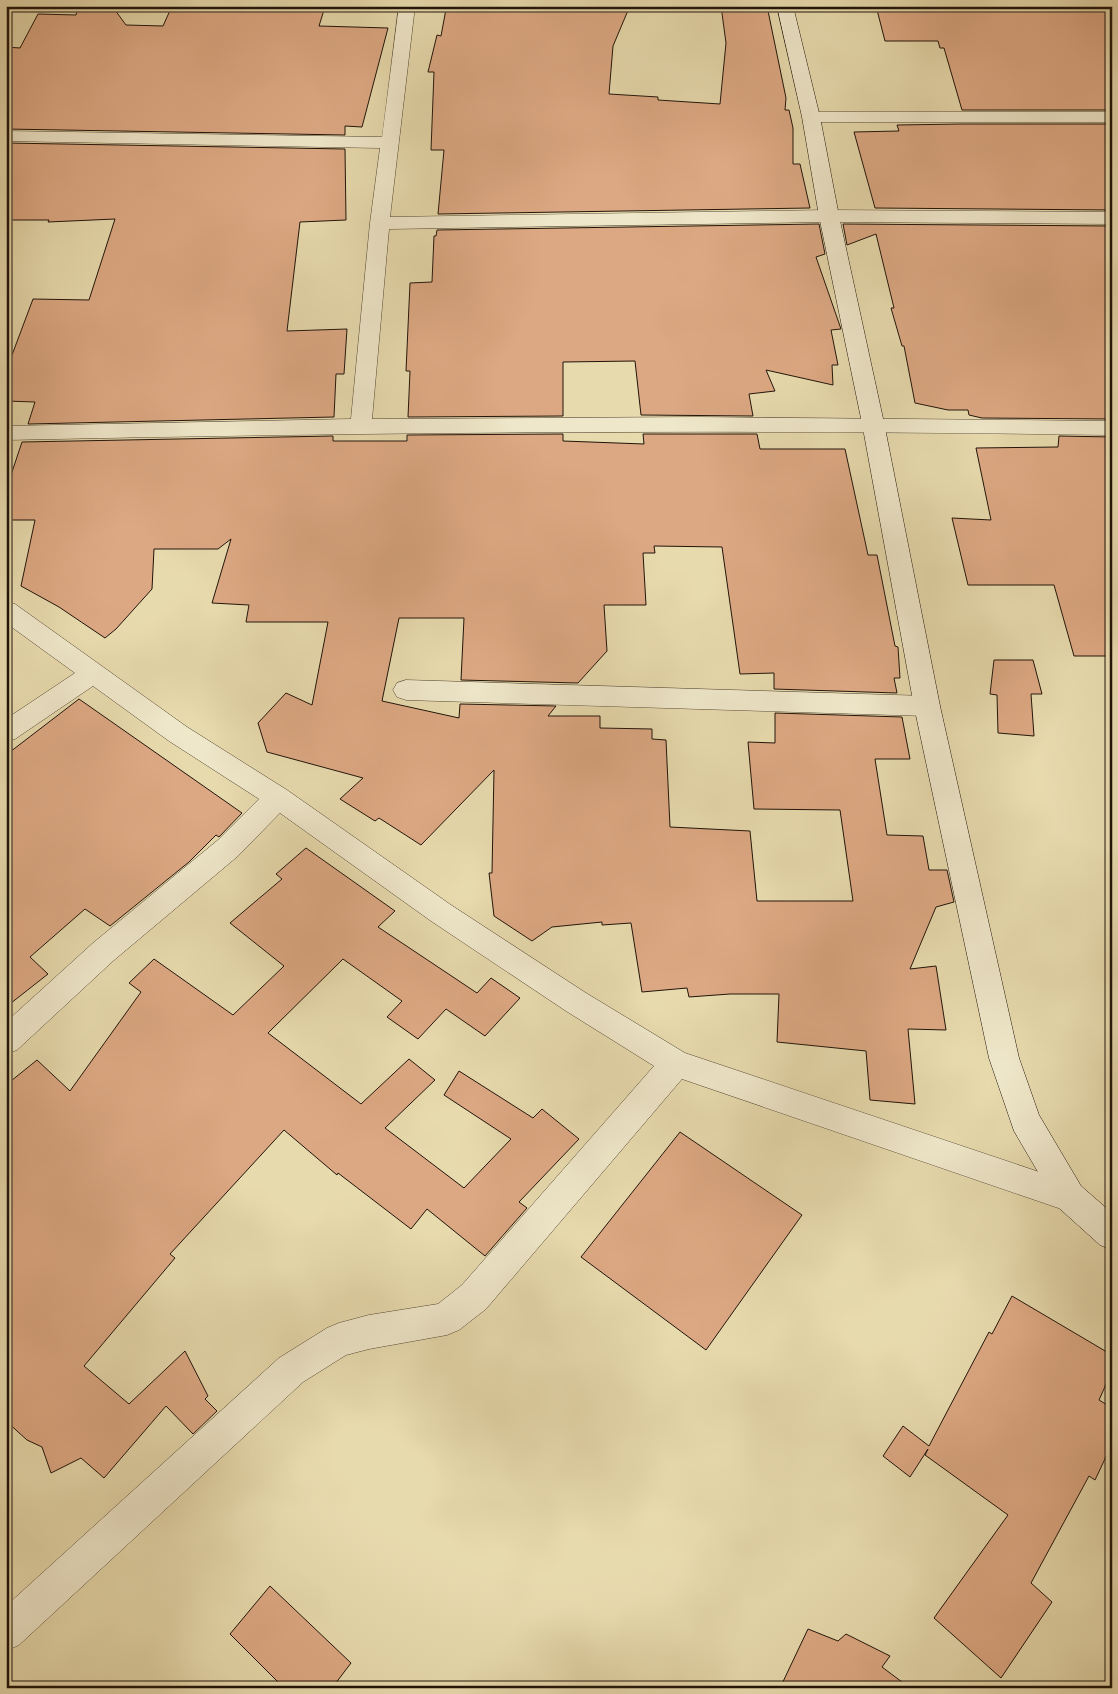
<svg xmlns="http://www.w3.org/2000/svg" width="1118" height="1694" font-family="'EB Garamond',serif">
<style>
.building{fill:#dca883;stroke:#20140a}
.lines{fill:none;stroke-linecap:round;stroke-linejoin:round}
.street-casing{stroke:#524633;stroke-width:1}
.secondary-casing{stroke:#20140a;stroke-width:1}
.street{fill:#efe7ca;fill-rule:evenodd}
.secondary{fill:#efe7ca;fill-rule:evenodd}
</style>
<rect width="100%" height="100%" fill="#e7daad"/>
<filter id="stains"><feTurbulence type="fractalNoise" baseFrequency=".004" numOctaves="4"/><feColorMatrix values="0 0 0 0 .2 0 0 0 0 .09 0 0 0 0 .02 0 0 0 .5 -.17"/></filter>
<radialGradient id="worn" r=".72"><stop offset=".6" stop-color="#630" stop-opacity="0"/><stop offset="1" stop-color="#630" stop-opacity=".3"/></radialGradient>
<!-- building -->
<path class="building" d="M78,6H112L126,25L163,26L172,6H273V8L324,10L319,26L388,28L362,127L345,126V135L6,129V47L20,48L38,14L76,15Z
M502,6L629,8L613,46L609,94L658,97V100L720,104L726,43L721,6H767L786,98L785,110H789L793,128V164H800L810,208L438,214L444,150H431L434,72H428L437,35L441,36L446,9L501,10Z
M876,6H1112V110H962L944,48H940L938,41H885Z
M961,124H1112V210L875,208L854,132L899,131L897,125Z
M6,143L345,149L346,220L300,222L287,331L347,329L344,374H336L334,417L28,424L35,402L6,401V371L33,299L89,300L115,219L48,222L49,220H6Z
M819,224L825,254L816,257L841,329L831,330L838,365H832L833,385L766,370L775,391L749,394L753,416L641,415L635,361L563,362V416L408,417L410,371H406L410,283L432,282L434,236H436L437,230Z
M843,224L1112,226V419L982,418L969,415L968,410H948L915,403L904,346H902L891,308H894L876,234L847,245Z
M563,434V441L644,444L643,434H757L760,449H845L868,555H877L895,646L898,647L900,678H894L897,693L774,689V673L740,674L722,547L654,546L655,553H643L646,605H604L607,651L578,683L461,680L464,618H399L382,701L459,718L460,704L556,706L548,716H600V728L652,729V739L666,740L670,827L750,831L757,901H853L840,810L754,809L748,742L775,743V713L902,717L910,759H875L887,835L923,836L929,870H947L954,902L936,907L910,969L936,966L946,1030L908,1029L915,1104L870,1100L866,1051L777,1042L779,994H730L689,997L687,988L642,992L631,923L602,925V922L552,927L532,941L494,916L489,873H492L494,770L421,845L379,818L375,821L340,799L363,778L267,752L258,723L286,693L312,705L328,622H246L249,605L212,603L231,539L218,549H154L152,589L116,629L105,638L59,607L21,586L35,520H6V490L22,442L333,436V441H407V435Z
M1059,436L1112,437V656H1074L1054,585H968L952,518L991,520L976,448L1058,447Z
M994,660H1033L1042,694H1031L1034,736L998,733L997,695L990,694Z
M79,699L242,813L219,837L216,835L189,862L110,926L85,909L30,957L48,974L6,1007V755Z
M306,848L395,911L378,927L477,993L491,978L520,998L485,1036L446,1009L418,1039L387,1017L402,1001L343,959L268,1033L361,1104L409,1059L435,1080L385,1128L464,1188L511,1139L444,1095L459,1071L533,1118L542,1109L579,1139L519,1202L527,1208L485,1256L427,1209L411,1229L338,1173L337,1175L284,1130L170,1254L175,1258L84,1366L129,1404L185,1351L208,1396L205,1399L217,1411L193,1434L166,1406L104,1478L81,1458L51,1473L42,1447L27,1440L6,1421V1085L37,1060L70,1091L141,992L129,983L154,959L233,1015L284,966L230,923L282,879L276,874Z
M680,1132L802,1215L706,1350L581,1257Z
M1012,1296L1112,1355V1371L1099,1400L1112,1408V1444L1095,1480L1089,1476L1031,1583L1052,1602L1001,1678L934,1618L1008,1515L925,1455L928,1449L910,1477L883,1456L903,1426L929,1446L989,1332L992,1334Z
M270,1586L351,1663L332,1688H284L230,1634Z
M808,1629L838,1641L846,1634L890,1656L882,1667L910,1688H780Z"/>
<g class="lines">
<defs>
<path id="street" d="M399,6H415L390,217L829,210L1112,212V224L829,222L389,229L372,419L697,417L1112,421V435C743,429 375,432 6,440V426L351,419L370,223L380,148L6,141V131L382,137Z
M811,112H1112V122H811L805,121L802,117L805,113Z
M6,601L15,604L187,727L287,790L451,905L586,993L685,1053L1081,1186L1086,1197L1081,1208L1070,1212L682,1079L486,1309L459,1330L447,1335L369,1349L346,1355L303,1382L19,1645L6,1651V1606L279,1358L327,1328L339,1323L369,1315L438,1304L462,1285L654,1066L566,1011L431,921L280,813L238,856L113,961L17,1050L6,1054V1022L93,943L218,840L259,799L169,741L93,686L15,739L6,742V719L75,673L6,623Z
M406,680L927,696L936,699L940,706L936,713L927,716L406,700L397,697L393,690L397,683Z"/>
<path id="secondary" d="M777,6H793L820,117L839,216L884,423L940,706L1019,1058L1039,1115L1081,1186L1112,1213V1250L1100,1245L1059,1208L1014,1131L989,1058L914,706L862,423L819,216L802,117Z"/>
</defs>
<!-- street casing -->
<use href="#street" class="street-casing"/>
<!-- secondary casing -->
<use href="#secondary" class="secondary-casing"/>
<!-- street -->
<use href="#street" class="street"/>
<!-- secondary -->
<use href="#secondary" class="secondary"/>
</g>
<!-- margin -->
<rect width="1118" height="1694" fill="none" stroke="#e7daad" stroke-width="25"/>
<rect x="8" y="8" width="1103" height="1679" fill="none" stroke="#20140a" stroke-width="2.5"/>
<rect x="12" y="12" width="1093" height="1669" fill="none" stroke="#20140a"/>
<rect width="100%" height="100%" filter="url(#stains)"/>
<rect width="100%" height="100%" fill="url(#worn)"/>
</svg>
